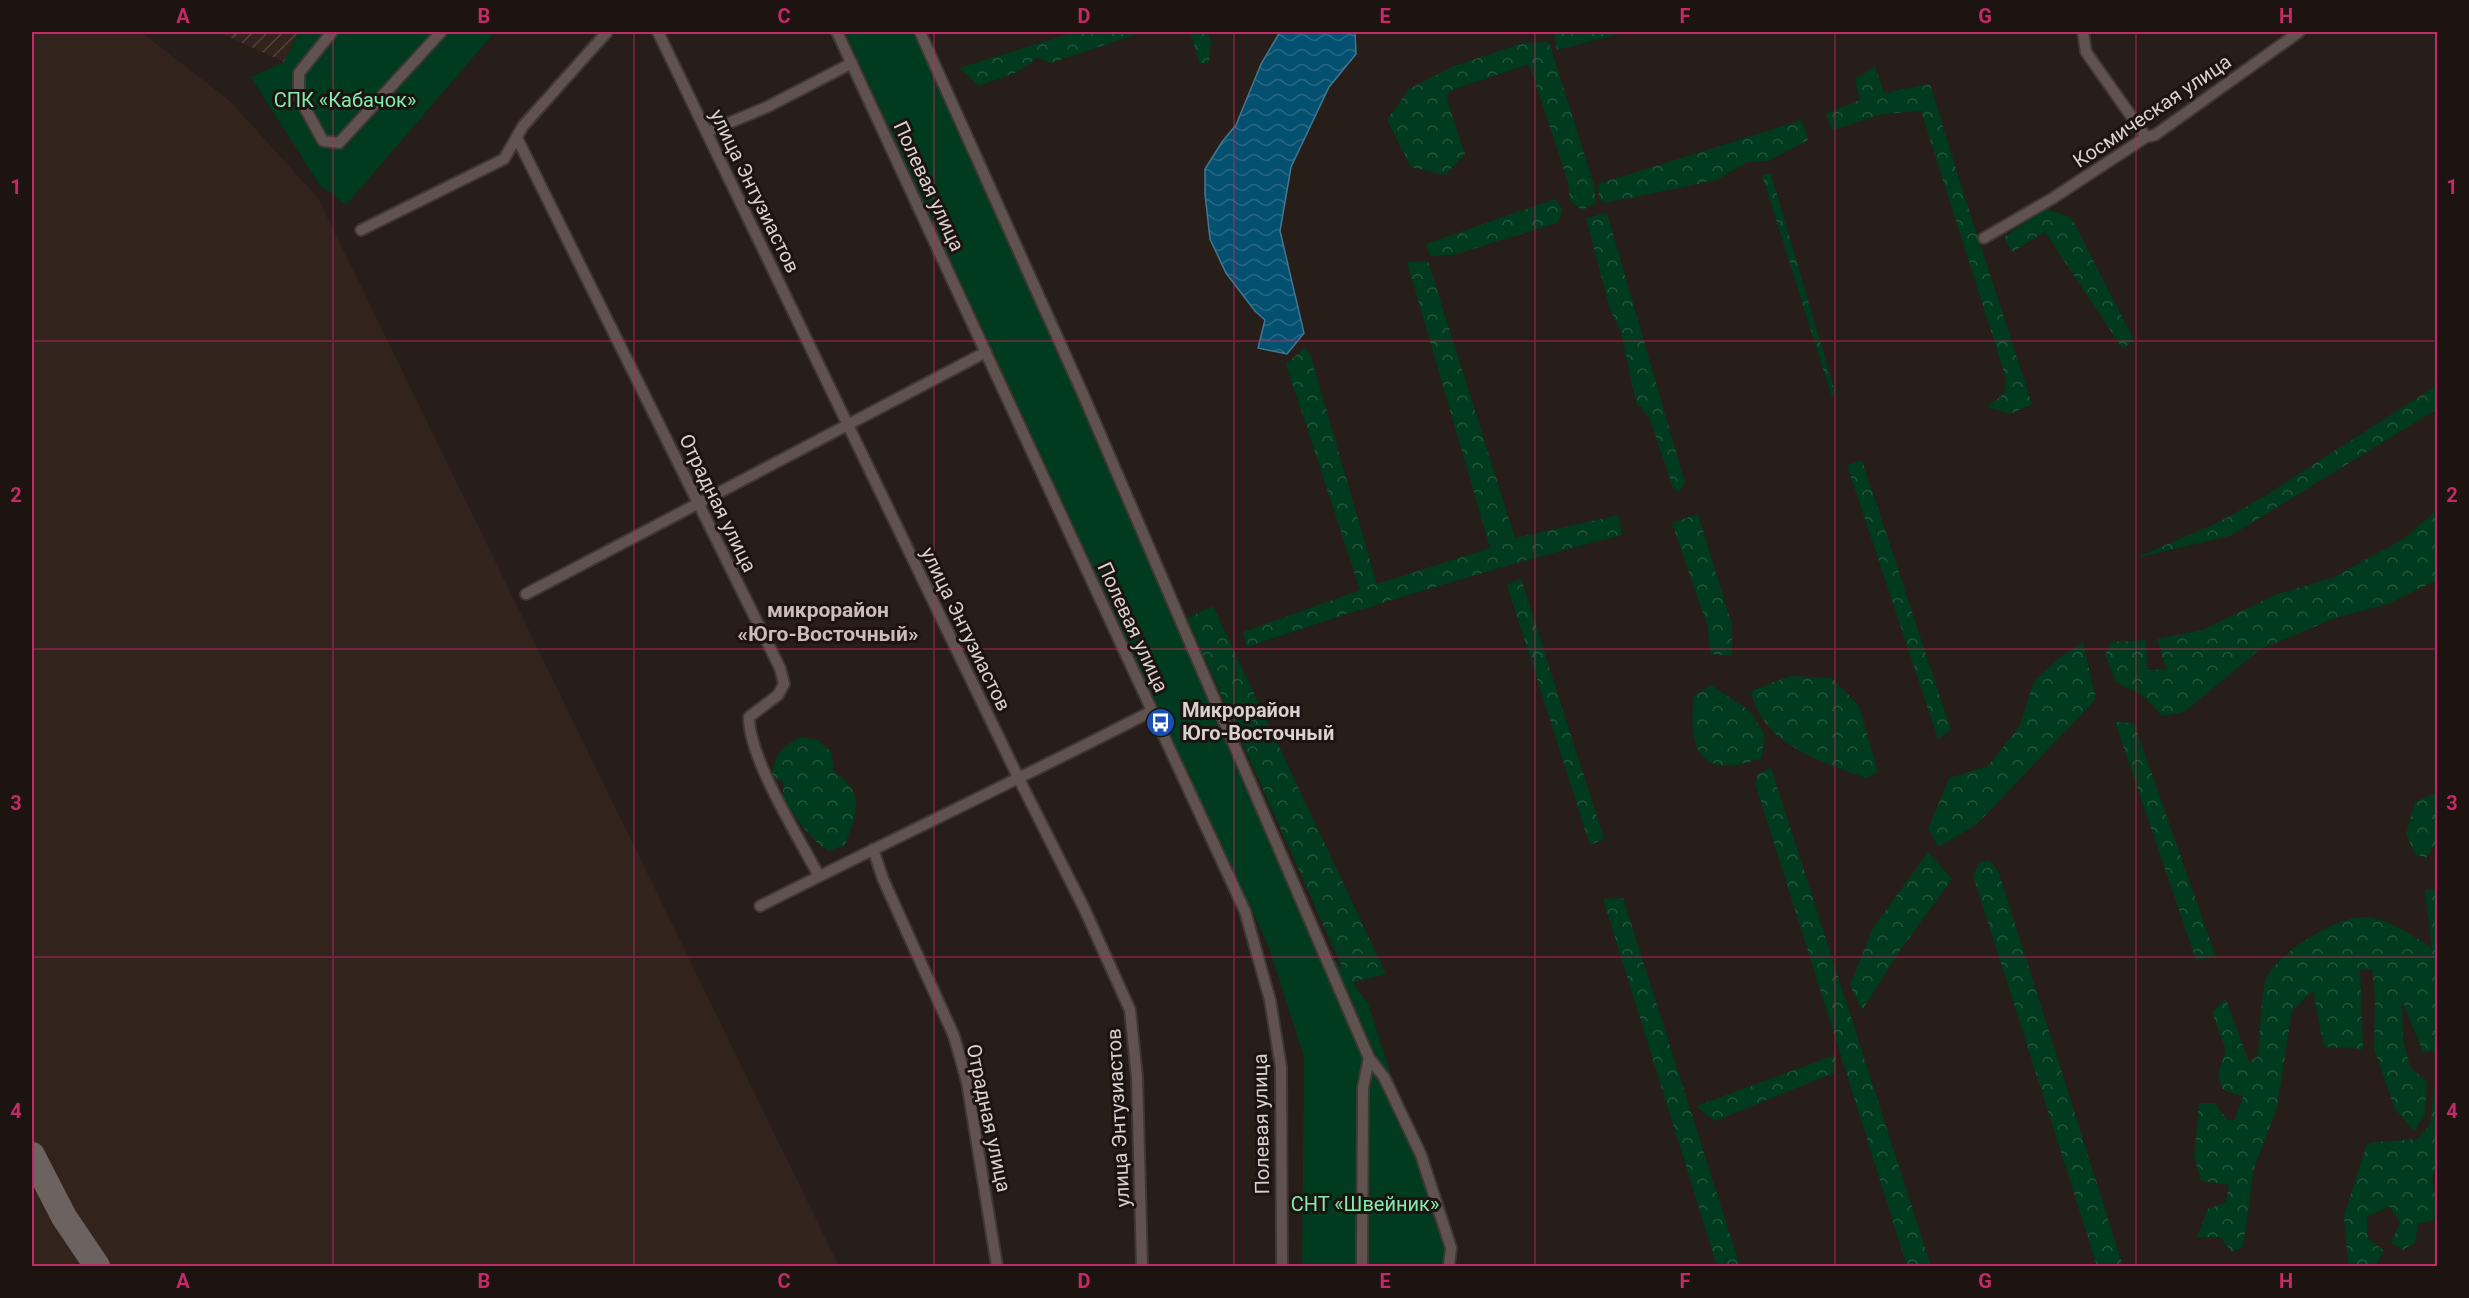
<svg xmlns="http://www.w3.org/2000/svg" width="2469" height="1298" font-family="Roboto,sans-serif">
<style>
.built{fill:#33231d}
.industrial{fill:url(#industrial-furrows)}
.forest{fill:url(#forest-crowns)}
.green{fill:#003a1f}
.water{fill:url(#water-waves);stroke:#44778d;stroke-width:1.5}
.lines{fill:none;stroke-linecap:round;stroke-linejoin:round}
.taxiway{stroke:#6c6360;stroke-width:26}
.minor-casing{stroke:#3f3735;stroke-width:14}
.minor{stroke:#60534f;stroke-width:10}
.grid{fill:none;stroke:#c42a67;stroke-width:1.5;stroke-opacity:0.55}
.labels{text-anchor:middle;stroke-width:6;stroke-linejoin:round;paint-order:stroke}
.park-label{font-size:20px;fill:#80edae;stroke:#1d1310}
.street-label{font-size:20px;fill:#d8d1cf;stroke:#1d1310}
.poi-label{font-size:20px;font-weight:bold;fill:#d8d1cf;stroke:#1d1310;text-anchor:start}
.neighbourhood-label{font-size:21px;font-weight:bold;fill:#cabcb7;stroke:#1d1310}
.neatline{fill:none;stroke:#c42a67;stroke-width:2}
.grid-label{font-size:20px;text-anchor:middle;font-weight:bold;fill:#c42a67}
</style>
<defs>
<pattern id="industrial-furrows" width="10" height="10" patternUnits="userSpaceOnUse" patternTransform="scale(1.5)"><rect width="10" height="10" fill="#33231d"/><path d="M-1 1l2-2M0 10L10 0M9 11l2-2" fill="none" stroke="#50423d"/></pattern>
<pattern id="forest-crowns" width="20" height="18" patternUnits="userSpaceOnUse" patternTransform="scale(1.5)"><rect width="20" height="18" fill="#003a1f"/><path d="M2 6a3 3 0 1 1 6 0M12 15a3 3 0 1 1 6 0" fill="none" stroke="#24553e"/></pattern>
<pattern id="water-waves" width="16" height="10" patternUnits="userSpaceOnUse" patternTransform="scale(1.5)"><rect width="16" height="10" fill="#045071"/><path d="M0 5q4-4 8 0t8 0" fill="none" stroke="#286884"/></pattern>
</defs>
<rect width="100%" height="100%" fill="#271d19"/>
<!-- built -->
<path class="built" d="M32,32H141L230,101L318,198L839,1266H32Z"/>
<!-- industrial -->
<path class="industrial" d="M218,32H299L284,62Z"/>
<!-- forest -->
<path class="forest" d="M1075,32H1143L1051,63L1037,58L1017,72L979,86L959,68Z
M1190,32H1208L1211,42L1209,63L1200,64Z
M1562,32H1627L1557,50L1554,34Z
M1549,42L1594,185L1596,203L1582,210L1570,201L1568,182L1529,64L1449,91L1447,100L1465,154L1445,175L1411,167L1387,120L1409,89L1452,67L1523,43Z
M1875,66L1884,93L1930,84L1961,185L2032,404L2010,414L1987,407L2004,394L2006,378L1921,111L1883,114L1833,130L1825,114L1860,100L1855,79Z
M1802,120L1808,140L1768,161L1747,162L1717,180L1605,203L1599,199L1598,184Z
M1771,174L1835,392L1832,397L1762,175Z
M1555,199L1563,210L1557,223L1453,255L1430,256L1426,244Z
M2046,209L2071,217L2134,340L2123,349L2045,232L2012,252L2004,237Z
M1607,213L1685,483L1679,492L1673,488L1649,417L1636,403L1621,332L1610,309L1586,218Z
M1428,261L1515,538L1619,515L1622,535C1496,567 1371,605 1247,647L1243,632L1360,590L1286,364L1305,348L1310,354L1377,584L1490,548L1407,262Z
M2437,385V409L2230,536L2135,558L2219,522L2260,499Z
M1862,460L1951,730L1938,739L1847,465Z
M2437,510V580L2388,604L2335,618L2259,650L2184,712L2162,716L2143,696L2116,682L2105,655L2111,642L2146,640L2147,670L2166,669L2157,639L2202,630L2275,595L2334,577L2403,539Z
M1698,514L1732,625V656L1711,654L1707,625L1672,523Z
M1521,578L1604,839L1590,845L1507,585Z
M1213,606L1386,974L1349,983L1187,618Z
M2083,642L2096,699L1977,824L1939,847L1928,829L1949,778L1988,766L2019,727L2034,681L2058,659Z
M1790,676L1832,678L1859,706L1878,772L1866,778C1822,762 1761,744 1751,691Z
M1711,685L1750,711L1765,735L1761,759C1750,761 1738,766 1728,766C1688,766 1691,723 1694,696Z
M2115,722L2134,723L2216,957L2196,960Z
M800,737L819,740L831,752L834,772C867,793 856,814 845,845L828,851C808,838 798,818 782,800L784,783L773,776C772,755 783,747 800,737Z
M1771,768L1931,1266H1907L1756,786L1757,774Z
M2437,792V842L2426,858L2415,854L2406,834L2415,802Z
M1928,852L1952,879L1899,952L1862,1010L1850,985L1873,928Z
M1990,860L1999,873L2123,1266H2097L1973,875L1980,862Z
M2434,889L2438,898L2437,1051L2423,1052L2402,1001L2403,1039L2410,1067L2427,1082L2425,1115L2414,1131L2395,1109L2374,1049L2375,998L2372,969L2360,970L2363,1049L2324,1047L2313,991L2292,1011L2277,1108L2254,1168L2243,1247L2232,1252L2220,1237H2197L2208,1209L2226,1202L2229,1185L2201,1181L2194,1156L2199,1103H2215L2227,1120H2234L2243,1097L2223,1090L2218,1075L2226,1050L2212,1012L2226,999L2249,1062L2258,1056C2259,1041 2262,983 2268,974C2285,949 2344,910 2374,918C2396,924 2413,936 2432,948L2425,890Z
M1623,898L1740,1266H1717L1603,899Z
M1835,1055L1836,1072L1715,1121L1696,1106Z
M2437,1085V1172L2432,1176L2435,1195L2437,1197V1219L2418,1224L2415,1243L2403,1250L2391,1243L2400,1222L2389,1206L2367,1217L2368,1238L2384,1251L2375,1266L2348,1265L2344,1216L2367,1143L2417,1139L2430,1125L2434,1088Z"/>
<!-- green -->
<path class="green" d="M299,32H495L346,205L319,184L251,77L284,62Z
M845,32H922L1321,941L1368,1003L1452,1266H1302L1304,1057L1268,945Z"/>
<!-- water -->
<path class="water" d="M1280,32H1355L1356,54L1329,87L1291,167L1280,231L1304,333L1287,354L1258,348L1265,320L1255,311L1226,273L1210,239L1205,194V169L1222,142L1236,125L1261,64Z"/>
<g class="lines">
<!-- taxiway -->
<path class="taxiway" d="M32,1155L64,1217L97,1266"/>
<defs>
<path id="minor" d="M332,32L299,73V97L323,141L339,143L441,32
M658,32L1019,779L1084,908L1130,1010L1137,1077L1142,1266
M837,32L1245,911L1270,1000L1281,1067L1282,1266
M920,32L1082,392L1369,1058L1363,1088L1362,1266
M2083,32L2086,52L2146,137
M707,132L767,107L852,63
M517,138L780,668L784,684L778,695L749,717C749,759 798,836 819,876
M361,230L504,159L523,126L607,32
M1984,238L2053,198L2146,137L2155,135L2299,32
M526,594L986,352
M873,849L883,879L954,1036L967,1082L997,1266
M760,906C890,840 1022,778 1152,711
M1369,1058L1384,1077L1421,1155L1451,1248L1449,1266"/>
</defs>
<!-- minor casing -->
<use href="#minor" class="minor-casing"/>
<!-- minor -->
<use href="#minor" class="minor"/>
</g>
<!-- grid -->
<path class="grid" d="M333,32V1266M634,32V1266M934,32V1266M1234,32V1266M1535,32V1266M1835,32V1266M2136,32V1266M32,341H2438M32,649H2438M32,957H2438"/>
<!-- icons -->
<defs>
<symbol id="bus-disc" viewBox="-11 -11 22 22"><circle r="9.5" fill="#1a4fb4" stroke="#1d1310"/><path d="M-5-6H5V4H4V6H2V4H-2V6H-4V4H-5ZM-3.5-4V0h7V-4ZM-3.5 1.2v1.5H-2V1.2ZM2 1.2v1.5H3.5V1.2Z" fill="#fff"/></symbol>
</defs>
<g fill-rule="evenodd">
<use href="#bus-disc" x="1144" y="706" width="33" height="33"/>
</g>
<g class="labels">
<!-- park labels -->
<g class="park-label">
<text x="345" y="107">СПК «Кабачок»</text>
<text x="1365" y="1211">СНТ «Швейник»</text>
</g>
<!-- street labels -->
<g class="street-label">
<text transform="translate(2152 111) rotate(-34)" y="7">Космическая улица</text>
<text transform="translate(929 186) rotate(65)" y="7">Полевая улица</text>
<text transform="translate(755 191) rotate(64)" y="7">улица Энтузиастов</text>
<text transform="translate(718 503) rotate(64)" y="7">Отрадная улица</text>
<text transform="translate(1133 627) rotate(65)" y="7">Полевая улица</text>
<text transform="translate(966 629) rotate(64)" y="7">улица Энтузиастов</text>
<text transform="translate(989 1118) rotate(78)" y="7">Отрадная улица</text>
<text transform="translate(1118 1118) rotate(-93)" y="7">улица Энтузиастов</text>
<text transform="translate(1261 1124) rotate(-91)" y="7">Полевая улица</text>
</g>
<!-- poi labels -->
<g class="poi-label">
<text x="1182" y="717">Микрорайон<tspan x="1182" dy="23">Юго-Восточный</tspan></text>
</g>
<!-- neighbourhood labels -->
<g class="neighbourhood-label">
<text x="828" y="617">микрорайон<tspan x="828" dy="24">«Юго-Восточный»</tspan></text>
</g>
</g>
<!-- border -->
<rect width="2469" height="1298" fill="none" stroke="#1d1310" stroke-width="66"/>
<rect x="33" y="33" width="2403" height="1232" class="neatline"/>
<g class="grid-label">
<text x="183" y="23">A</text>
<text x="484" y="23">B</text>
<text x="784" y="23">C</text>
<text x="1084" y="23">D</text>
<text x="1385" y="23">E</text>
<text x="1685" y="23">F</text>
<text x="1985" y="23">G</text>
<text x="2286" y="23">H</text>
<text x="16" y="194">1</text>
<text x="2452" y="194">1</text>
<text x="16" y="502">2</text>
<text x="2452" y="502">2</text>
<text x="16" y="810">3</text>
<text x="2452" y="810">3</text>
<text x="16" y="1118">4</text>
<text x="2452" y="1118">4</text>
<text x="183" y="1288">A</text>
<text x="484" y="1288">B</text>
<text x="784" y="1288">C</text>
<text x="1084" y="1288">D</text>
<text x="1385" y="1288">E</text>
<text x="1685" y="1288">F</text>
<text x="1985" y="1288">G</text>
<text x="2286" y="1288">H</text>
</g>
</svg>
